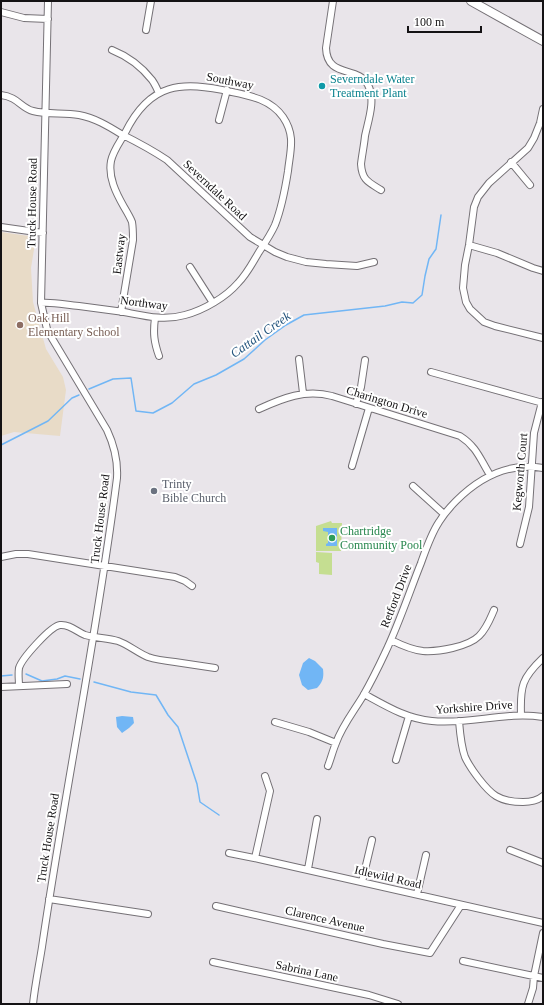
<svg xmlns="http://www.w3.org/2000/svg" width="544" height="1005" font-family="Georgia,serif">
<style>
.education{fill:#e8dbc7}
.green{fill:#c5de91}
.water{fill:#71b6f5}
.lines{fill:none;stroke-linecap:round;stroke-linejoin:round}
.stream{stroke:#71b6f5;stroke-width:1.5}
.minor-casing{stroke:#757176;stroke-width:8}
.major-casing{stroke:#757176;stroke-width:10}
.minor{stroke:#fff;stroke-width:6}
.major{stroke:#fff;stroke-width:8}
.culture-dot{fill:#0f9aa8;stroke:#fff;stroke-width:1.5}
.education-dot{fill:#8d6e63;stroke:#fff;stroke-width:1.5}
.worship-dot{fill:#6b7280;stroke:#fff;stroke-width:1.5}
.leisure-dot{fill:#2e9e5b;stroke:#fff;stroke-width:1.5}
.labels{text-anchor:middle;stroke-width:4;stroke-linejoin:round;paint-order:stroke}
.culture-label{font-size:12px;fill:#0d838f;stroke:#fff;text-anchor:start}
.street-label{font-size:12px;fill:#141214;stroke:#fff}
.education-label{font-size:12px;fill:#785e54;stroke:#fff;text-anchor:start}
.worship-label{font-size:12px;fill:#5b616d;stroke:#fff;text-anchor:start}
.leisure-label{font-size:12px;fill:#27864d;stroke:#fff;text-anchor:start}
.water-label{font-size:13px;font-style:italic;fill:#23547d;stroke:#fff}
</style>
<rect width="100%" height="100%" fill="#e9e5ea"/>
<!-- education -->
<path class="education" d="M1,232L36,237L31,268L33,302L46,349L63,377L66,390L60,436L14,432L1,436Z"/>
<!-- green -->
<path class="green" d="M331,521L332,523H342L341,551H316V526Z
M316,552L332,553V575L319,574V563L316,562Z"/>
<!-- water -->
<path class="water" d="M323,528H337V546H326V544L328,543V532L323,531Z
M309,658L315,661L323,669C324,677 323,682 317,688L308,690L302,685L299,675L303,663Z
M122,716L133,717L134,723L129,728L122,733L117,727L116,717Z"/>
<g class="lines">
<!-- stream -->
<path class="stream" d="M89,389L113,379L131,378L136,411L153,413L172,403L194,384L216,375L244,359L265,340L286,325L304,315L385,306L402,302L413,303L422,295L425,276L429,259L436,249L441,215
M1,445L48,421L72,398L79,395
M26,674L42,681L57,679L65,676L80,679
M1,676L12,675
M94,682L131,692L156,695L168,715L178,727L197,784L200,802L219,815"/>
<defs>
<path id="minor" d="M333,1L326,48C327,79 358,65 368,85C376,100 368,121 365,136C364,146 362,155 361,164C362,180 368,182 381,190
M1,12L24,18L48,19
M146,30L151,1
M112,50C127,56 141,66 152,80C155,84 157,89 159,93
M1,95C18,97 21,108 33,111C48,115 64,112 79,115C95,118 108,126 121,134C137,142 152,150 167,160L250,237L275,252L287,257L306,262L326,264L357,266L374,262
M543,109L540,123L534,138L528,148L489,183L478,197L474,207L469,245L465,265L463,288L466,302L470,309L484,322L495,326L543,338
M219,120L227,90
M511,162L530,185
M1,227L43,233
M469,245L497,253L533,268L543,271
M190,267L213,303
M41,303C54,302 66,305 79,306C94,308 109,310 124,312C145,316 164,321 185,315C204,310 226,297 238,283C247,274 253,262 259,252C265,243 271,234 275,225C282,207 285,190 288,171C290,151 296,136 283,117C271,100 252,96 232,92C181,81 150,82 125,133C120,142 113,151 111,161C108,177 116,193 124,207C127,212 130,217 132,222C133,228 133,234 133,240L121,312
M155,318C153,333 154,342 159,356
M299,359L303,393
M431,372L543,403
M356,404L361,387L365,360
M259,409C283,398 305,389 332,396L460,436C477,447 480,459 490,475
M352,466L369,408
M413,486L444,514
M520,544L529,507L534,433L542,402
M1,557L16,554H28L175,577L185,581L192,586
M391,640C401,645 412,650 423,651C438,652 468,647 479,636C487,628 490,619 494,610
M19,686C19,680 18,674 19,668C22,658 51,626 60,625C70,624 77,632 85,635C96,638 108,638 118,641C129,645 138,653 148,657C157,660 166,661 175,662C188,664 201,666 215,668
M1,687L67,684
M364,694C386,706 407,719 432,721C469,725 506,711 543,717
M521,715C520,686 522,678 543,658
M459,721C460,733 461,746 465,757C470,768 486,790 496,796C504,801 513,802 523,802C531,802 537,801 543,796
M275,722L309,732L336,743
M396,760L409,716
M328,766C331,758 333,750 336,743C342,726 354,711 363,696C371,682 378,668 385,653C399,624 409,593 421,563C426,549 431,534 439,522C444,514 450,507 456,501C480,477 508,462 543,468
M510,850L543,863
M229,853L259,859L543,923
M255,858L270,791L265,776
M308,869L317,819
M362,882L372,840
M417,894L426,855
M49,899L148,914
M216,906L383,944L430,953L461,905
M463,961L543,978
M213,962L369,995L398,1004
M33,1004C35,985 39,966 42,947C65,790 97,635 117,478C118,461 114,445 107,430L53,340L47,329L41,303L48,1
M528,1004L533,988L534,976L543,933"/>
<path id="major" d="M471,1L543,41"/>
</defs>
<!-- minor casing -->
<use href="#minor" class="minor-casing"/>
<!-- major casing -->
<use href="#major" class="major-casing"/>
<!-- minor -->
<use href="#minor" class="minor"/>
<!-- major -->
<use href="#major" class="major"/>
</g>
<!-- markers -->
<circle class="culture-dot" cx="322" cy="86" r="4"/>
<circle class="education-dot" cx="20" cy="325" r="4"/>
<circle class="worship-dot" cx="154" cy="491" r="4"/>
<circle class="leisure-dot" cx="332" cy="538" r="4"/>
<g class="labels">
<!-- culture labels -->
<g class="culture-label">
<text x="330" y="83">Severndale Water<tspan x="330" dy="14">Treatment Plant</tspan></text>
</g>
<!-- street labels -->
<g class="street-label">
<text transform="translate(230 81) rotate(11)" y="4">Southway</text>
<text transform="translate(215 190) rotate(43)" y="4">Severndale Road</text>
<text transform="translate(32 203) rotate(-89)" y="4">Truck House Road</text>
<text transform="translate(119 254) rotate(-83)" y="4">Eastway</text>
<text transform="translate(144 303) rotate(7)" y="4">Northway</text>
<text transform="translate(387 402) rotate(17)" y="4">Charington Drive</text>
<text transform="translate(520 472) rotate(-85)" y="4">Kegworth Court</text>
<text transform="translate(100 519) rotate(-83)" y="4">Truck House Road</text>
<text transform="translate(396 596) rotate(-69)" y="4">Retford Drive</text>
<text transform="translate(474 707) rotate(-4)" y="4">Yorkshire Drive</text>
<text transform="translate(48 838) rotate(-81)" y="4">Truck House Road</text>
<text transform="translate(388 877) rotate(13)" y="4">Idlewild Road</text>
<text transform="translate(325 919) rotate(13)" y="4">Clarence Avenue</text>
<text transform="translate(307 971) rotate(12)" y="4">Sabrina Lane</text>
</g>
<!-- education labels -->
<g class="education-label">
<text x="28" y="322">Oak Hill<tspan x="28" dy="14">Elementary School</tspan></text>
</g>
<!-- worship labels -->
<g class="worship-label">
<text x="162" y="488">Trinty<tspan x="162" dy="14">Bible Church</tspan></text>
</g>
<!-- leisure labels -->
<g class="leisure-label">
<text x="340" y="535">Chartridge<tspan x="340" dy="14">Community Pool</tspan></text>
</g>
<!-- water labels -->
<g class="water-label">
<text transform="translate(260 334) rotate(-35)" y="5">Cattail Creek</text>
</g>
</g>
<!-- border -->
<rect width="544" height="1005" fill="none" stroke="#141214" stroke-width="4"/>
<!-- scale -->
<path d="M408 26v6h73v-6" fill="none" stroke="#141214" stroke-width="2"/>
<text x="414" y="26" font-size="12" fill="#141214" stroke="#ffffff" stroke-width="3" paint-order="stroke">100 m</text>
</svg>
